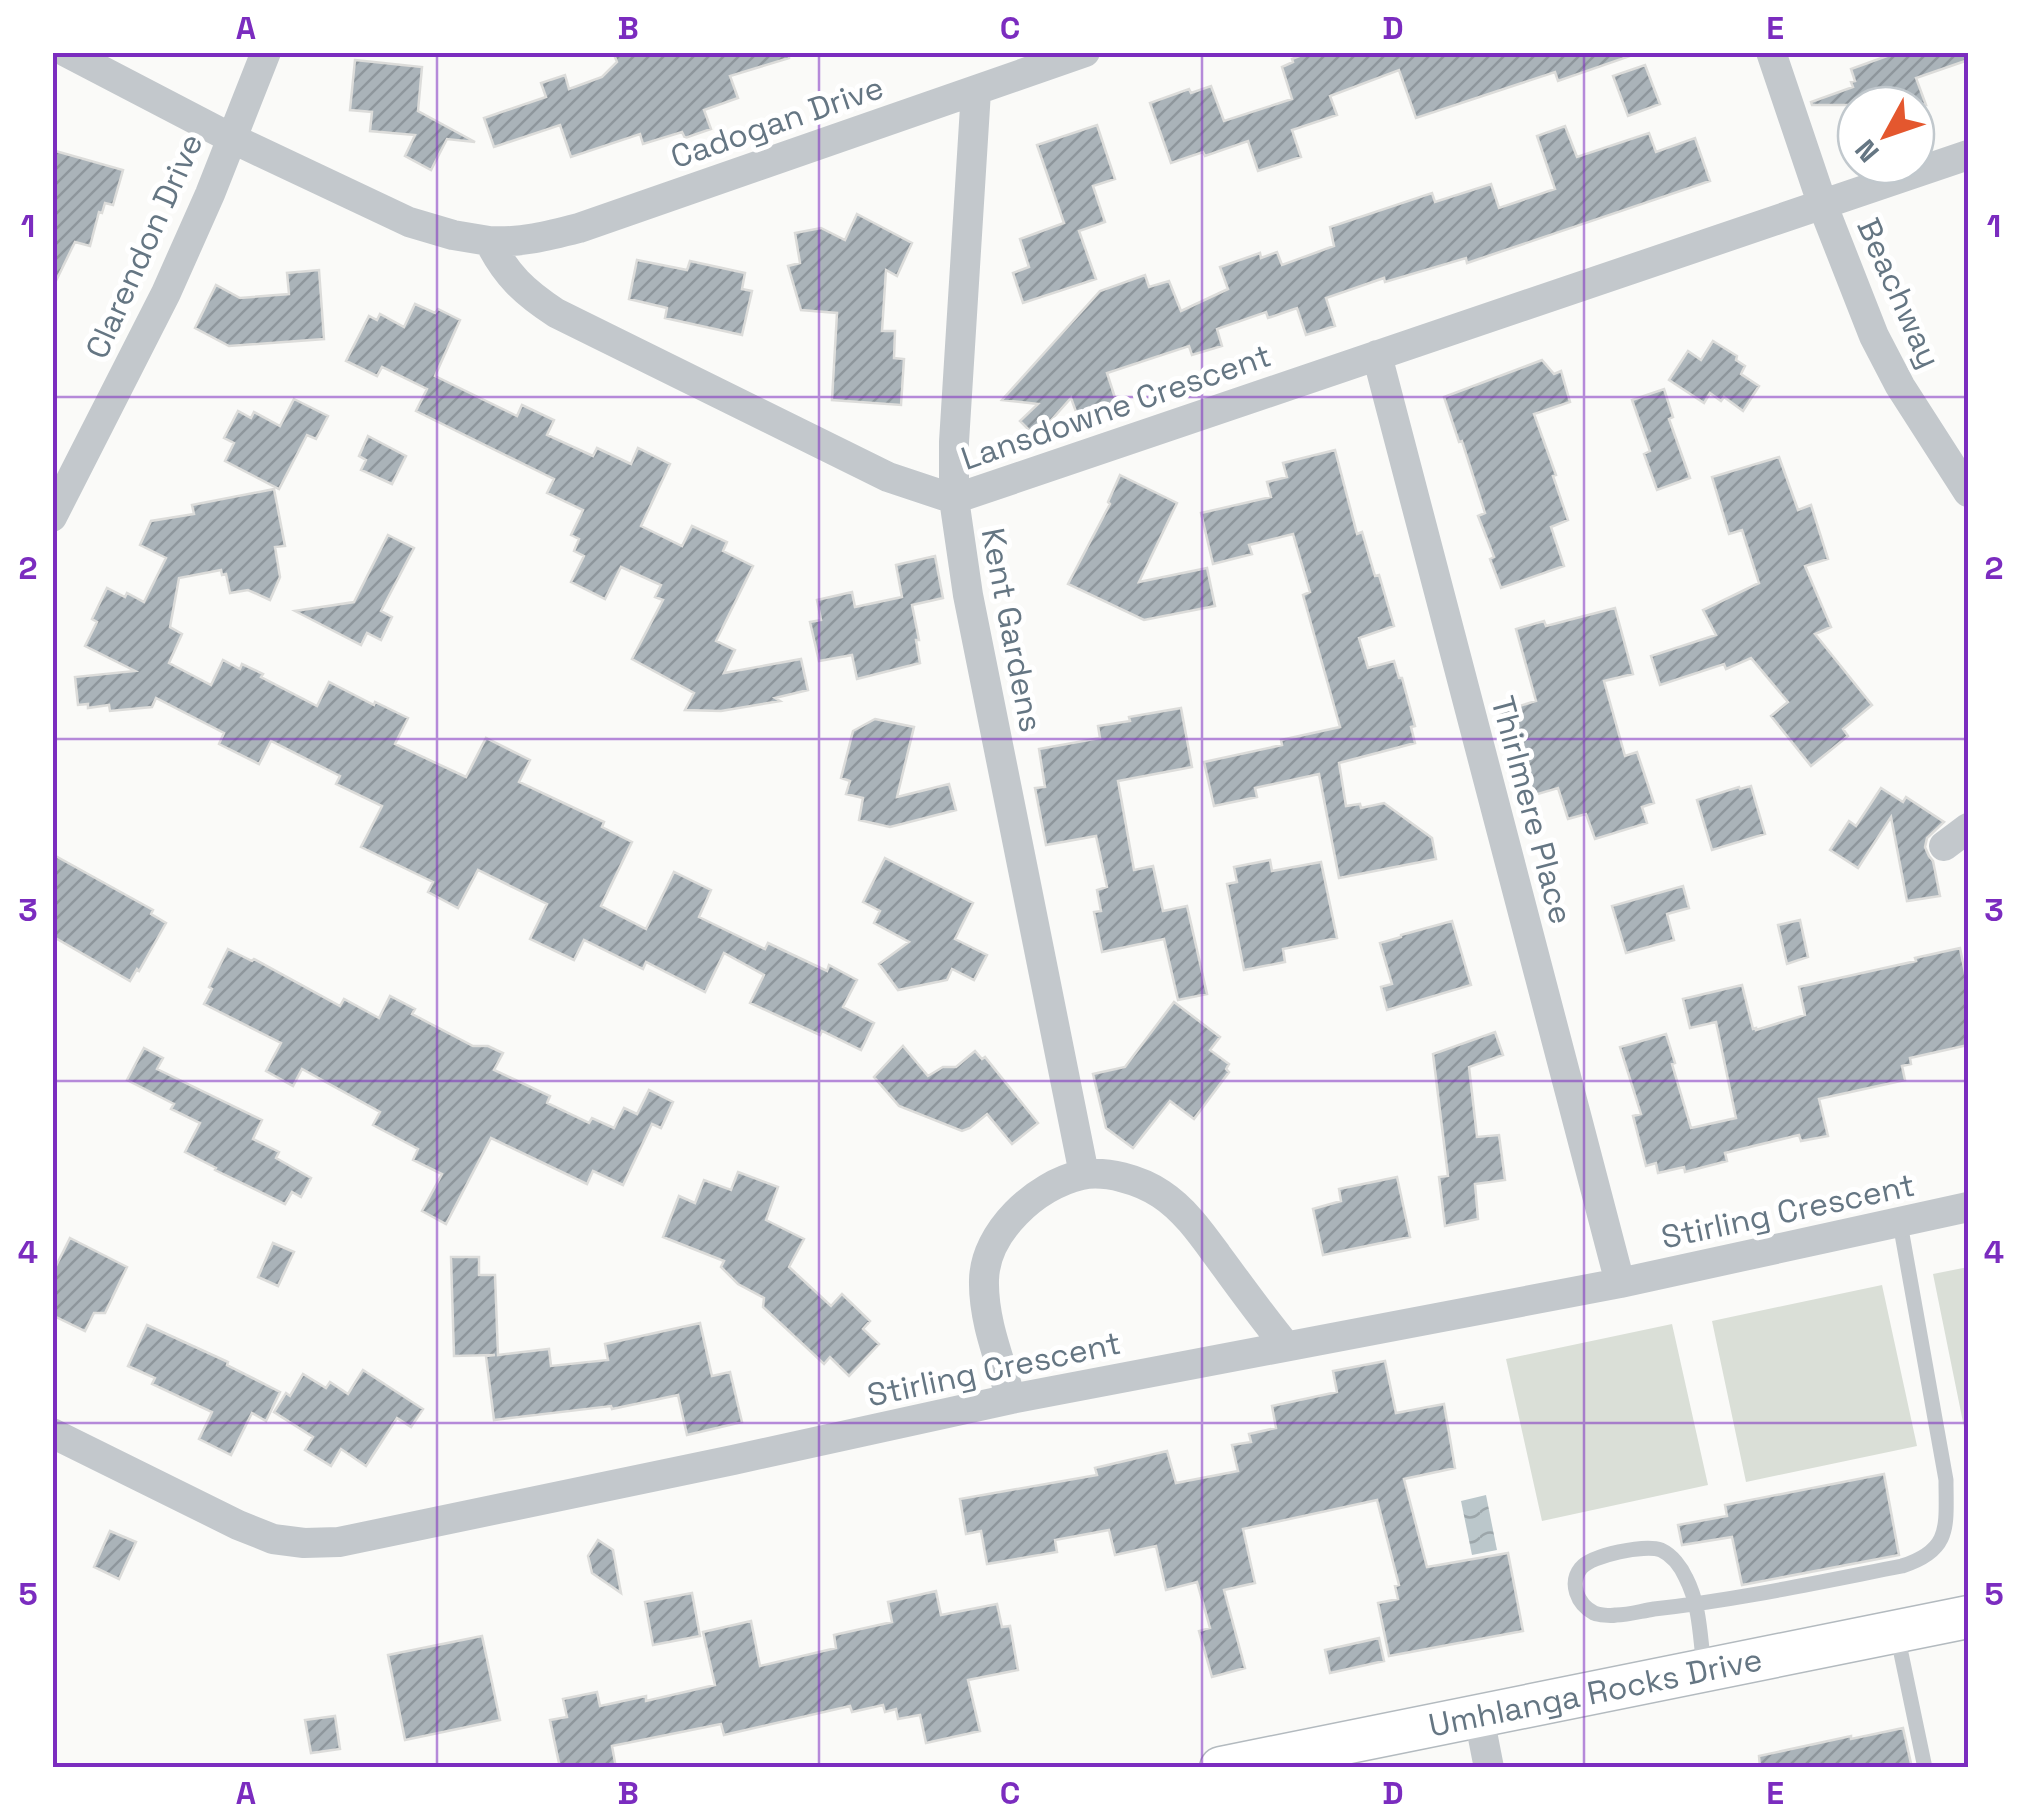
<svg xmlns="http://www.w3.org/2000/svg" width="2021" height="1820" font-family="'Space Grotesk',sans-serif">
<style>
.green{fill:#dadfd7}
.water{fill:url(#water-waves)}
.building{fill:url(#building-hatch);stroke:#dcdcda;stroke-width:2.5}
.lines{fill:none;stroke-linecap:round;stroke-linejoin:round}
.secondary-casing{stroke:#b3babf;stroke-width:45}
.service{stroke:#c3c8cc;stroke-width:15}
.minor{stroke:#c3c8cc;stroke-width:30}
.secondary{stroke:#fff;stroke-width:42}
.grid{fill:none;stroke:#7b2cbf;stroke-width:2.5;stroke-opacity:0.55}
.labels{text-anchor:middle;stroke-width:10;stroke-linejoin:round;paint-order:stroke}
.street-label{font-size:32px;fill:#657683;stroke:#fff}
.neatline{fill:none;stroke:#7b2cbf;stroke-width:4}
.grid-label{font-size:32px;text-anchor:middle;font-weight:bold;fill:#7b2cbf}
</style>
<defs>
<pattern id="water-waves" width="16" height="10" patternUnits="userSpaceOnUse" patternTransform="scale(2.5)"><rect width="16" height="10" fill="#bbc7cb"/><path d="M0 5q4-4 8 0t8 0" fill="none" stroke="#9ca6aa"/></pattern>
<pattern id="building-hatch" width="6" height="6" patternUnits="userSpaceOnUse" patternTransform="scale(2.5)"><rect width="6" height="6" fill="#aab3b9"/><path d="M-1 1l2-2M0 6l6-6M5 7l2-2" fill="none" stroke="#8e969c"/></pattern>
</defs>
<rect width="100%" height="100%" fill="#fafaf8"/>
<!-- green -->
<path class="green" d="M1968,1267V1437H1966L1933,1274Z
M1882,1285L1917,1446L1746,1482L1712,1321Z
M1672,1324L1708,1485L1542,1521L1506,1359Z"/>
<!-- water -->
<path class="water" d="M1486,1495L1497,1550L1472,1555L1461,1501Z"/>
<!-- building -->
<path class="building" d="M613,52H789V58L730,76L738,98L704,110L711,129L685,138L682,132L643,144L640,134L571,157L560,125L494,147L484,118L546,97L541,83L565,75L569,89L602,77L617,62Z
M1309,52H1629L1630,56L1558,81L1555,72L1416,118L1399,70L1330,96L1337,115L1292,130L1301,157L1258,171L1248,141L1205,156L1203,152L1171,163L1150,103L1189,89L1191,93L1211,86L1224,121L1292,99L1282,67L1293,62L1292,59Z
M1898,52H1968V60L1916,78L1926,105H1812L1811,102L1853,87L1851,82L1855,81L1851,69Z
M355,60L422,67L418,111L475,142L447,139L431,170L405,156L415,135L370,131L372,112L350,110Z
M1645,65L1660,104L1628,116L1613,76Z
M1097,125L1115,179L1093,186L1105,222L1079,231L1096,279L1023,303L1013,273L1029,267L1020,239L1064,223L1037,145Z
M1565,126L1577,157L1649,133L1656,152L1695,138L1710,181L1467,263L1466,258L1385,282L1384,278L1326,298L1335,326L1306,335L1297,308L1268,318L1266,312L1217,329L1222,346L1192,355L1189,346L1107,373L1118,407L1079,420L1071,398L1036,437L1020,421L1038,404L1002,400L1100,291L1145,275L1149,287L1169,281L1181,311L1228,289L1220,267L1260,253L1261,258L1277,252L1282,265L1334,246L1330,227L1432,193L1435,202L1491,184L1499,208L1555,189L1537,136Z
M52,150L123,170L113,205L105,203L102,213L99,212L90,246L75,242L52,289Z
M857,214L912,243L897,276L886,270L882,331H895L894,358L904,359L901,405L832,400L837,313L801,310L788,266L800,263L795,233L821,228L845,240Z
M637,260L687,270L690,261L745,273L742,289L752,291L742,335L665,318L667,308L629,299Z
M319,270L324,339L229,346L195,328L216,285L240,298L289,294L287,273Z
M415,304L435,313L438,309L460,320L435,376L517,416L522,405L554,420L547,435L593,456L597,448L631,464L638,448L670,464L641,526L682,546L692,526L727,542L723,551L753,566L716,641L735,650L724,673L801,659L808,690L775,698L780,701L721,711L685,710L694,693L632,659L663,600L655,597L661,585L621,567L605,599L571,582L584,556L574,551L579,539L571,535L583,510L547,493L554,479L416,411L427,389L382,367L377,376L346,361L369,316L377,320L380,314L404,327Z
M1713,341L1737,356L1736,360L1745,366L1741,374L1759,386L1743,411L1724,397L1721,401L1710,393L1704,403L1669,380L1688,351L1701,360Z
M1542,360L1554,374L1561,371L1570,402L1534,414L1556,475L1553,476L1568,520L1551,527L1564,566L1501,588L1490,559L1494,557L1478,516L1485,513L1462,441L1459,442L1444,397Z
M1664,389L1673,417L1669,419L1690,478L1657,490L1644,454L1650,451L1632,400Z
M294,399L328,416L316,439L307,435L279,489L225,461L234,443L224,438L238,411L251,418L254,412L280,426Z
M368,436L406,456L392,484L361,470L366,460L359,456Z
M1335,450L1357,534L1362,532L1375,576L1379,575L1394,626L1359,638L1368,668L1394,661L1399,678H1402L1415,726L1411,727L1415,743L1339,763L1346,806L1360,804L1361,808L1384,803L1432,838L1436,859L1339,878L1319,774L1255,788L1257,797L1214,806L1204,762L1282,745L1281,740L1340,727L1303,595L1310,592L1293,534L1249,545L1252,554L1213,564L1201,513L1271,497L1267,482L1287,477L1283,463Z
M1779,457L1798,510L1811,505L1828,559L1805,566L1831,627L1815,634L1872,705L1843,729L1848,736L1811,766L1771,716L1788,702L1751,658L1726,669L1724,664L1660,685L1651,656L1716,635L1703,610L1759,583L1742,530L1729,534L1712,477Z
M1120,475L1177,503L1139,582L1207,568L1215,606L1144,620L1068,584L1110,504L1108,502Z
M274,489L285,546L275,547L280,577L270,600L248,590L230,593L226,574L222,575L221,570L179,578L170,627L182,634L169,663L211,685L223,660L240,669L242,664L263,674L261,677L317,706L329,682L374,705L375,702L408,718L395,744L466,777L486,738L530,760L519,782L604,822L602,827L632,842L601,906L646,929L674,872L711,890L699,917L765,949L768,943L827,971L829,965L857,980L843,1007L874,1023L861,1050L822,1031L820,1035L750,1003L764,975L724,953L705,992L646,962L643,969L584,940L574,960L530,939L547,904L478,870L458,908L428,892L433,882L361,847L382,806L336,784L340,776L271,741L259,764L219,744L224,733L156,698L152,707L110,711L109,705L88,708V704L78,705L75,677L135,671L85,646L97,622L92,619L107,588L125,597L127,593L144,602L166,558L140,545L151,521L194,514L192,505Z
M388,535L414,548L381,611L392,617L381,640L367,633L361,645L295,611L354,602Z
M935,556L943,598L912,605L919,640H916L920,663L857,679L852,655L819,661L810,622L821,620L817,600L852,592L855,607L902,597L896,565Z
M1615,608L1633,674L1604,681L1625,756L1637,752L1654,803L1642,807L1647,823L1595,839L1586,814L1568,819L1558,788L1524,798L1500,712L1536,701L1516,629L1544,621L1546,626Z
M1181,708L1192,767L1118,781L1134,870L1153,866L1163,911L1187,906L1207,994L1178,1000L1164,939L1102,952L1094,912L1101,911L1097,890L1107,887L1096,836L1046,845L1035,788L1045,787L1039,749L1100,738L1098,726L1130,721L1129,717Z
M875,719L914,727L897,797L949,784L956,810L890,827L859,820L863,798L846,794L850,781L841,778L853,731Z
M1751,786L1765,834L1712,850L1697,800L1739,787L1740,789Z
M1881,788L1903,802L1906,797L1944,822L1927,838L1925,847L1929,856L1933,861L1940,896L1907,901L1891,817L1858,868L1830,850L1849,821L1856,826Z
M52,854L153,910L151,914L166,923L139,971L137,969L130,981L52,936Z
M885,858L973,903L955,939L987,955L974,980L952,969L947,980L898,990L879,964L909,942L874,923L880,911L863,902Z
M1270,860L1272,871L1321,862L1337,938L1283,949L1285,962L1244,970L1227,884L1237,882L1234,867Z
M1683,886L1689,908L1667,914L1674,940L1626,953L1612,906Z
M1800,920L1808,957L1787,964L1778,925Z
M1452,921L1471,985L1387,1010L1381,987L1392,984L1380,943L1401,937V935Z
M1960,948L1968,988V1045L1910,1058L1911,1064L1902,1066L1905,1080L1819,1099L1828,1136L1801,1141L1799,1135L1725,1153L1727,1161L1685,1172L1684,1167L1658,1173L1656,1163L1646,1166L1633,1116L1641,1114L1620,1047L1666,1034L1675,1063L1672,1064L1691,1128L1736,1118L1716,1022L1690,1028L1683,999L1742,985L1753,1029L1756,1028V1030L1805,1015L1799,987L1916,961L1915,958Z
M228,949L252,961L254,959L340,1006L344,999L379,1018L390,996L415,1009L412,1014L473,1046H488L503,1053L494,1070L550,1096L547,1103L589,1123L592,1118L614,1128L624,1108L637,1114L649,1090L673,1102L661,1128L652,1124L623,1185L593,1171L587,1184L491,1138L446,1224L422,1211L442,1174L413,1160L418,1149L373,1125L380,1112L302,1069L293,1086L266,1071L281,1043L204,1004L212,989L209,987Z
M1174,1002L1220,1037L1210,1050L1229,1064L1226,1069L1229,1072L1194,1119L1170,1101L1133,1148L1106,1128L1093,1074L1125,1067Z
M1495,1032L1503,1055L1469,1067L1477,1137L1499,1135L1505,1180L1475,1184L1478,1219L1445,1226L1439,1177L1448,1176L1433,1054Z
M903,1046L928,1076L943,1067H956L975,1051L982,1059L985,1057L1038,1123L1012,1144L987,1114L970,1128L962,1131L899,1106L874,1077Z
M144,1048L163,1058L157,1069L262,1120L253,1139L279,1152L276,1158L311,1178L301,1197L292,1192L285,1204L215,1170L216,1168L185,1152L200,1123L171,1109L174,1104L127,1080Z
M738,1172L778,1187L766,1220L804,1239L789,1267L831,1306L842,1294L870,1321L863,1329L879,1344L849,1376L830,1357L824,1364L763,1307L764,1298L738,1284L721,1267L724,1261L663,1237L679,1196L695,1203L704,1180L731,1190Z
M1397,1177L1410,1237L1323,1255L1313,1209L1341,1201L1339,1189Z
M70,1238L127,1267L105,1313H94L85,1331L52,1315V1274Z
M273,1243L294,1252L278,1286L258,1277Z
M451,1257H479V1275H495L498,1355L549,1349L551,1366L608,1360L605,1344L700,1323L712,1376L730,1372L742,1422L687,1435L678,1395L612,1409L611,1406L494,1420L486,1356L495,1355L454,1356Z
M147,1325L228,1362L227,1365L280,1392L266,1421L252,1413L231,1455L199,1439L212,1412L152,1384L155,1378L128,1366Z
M1385,1361L1396,1413L1444,1404L1455,1468L1404,1479L1427,1567L1508,1553L1523,1631L1389,1656L1378,1603L1398,1599L1395,1586L1399,1585L1377,1500L1243,1529L1255,1583L1224,1590L1245,1668L1212,1677L1199,1631L1210,1628L1197,1582L1166,1590L1156,1546L1115,1555L1109,1530L1055,1540L1057,1552L987,1564L981,1531L966,1534L960,1499L1097,1475L1095,1468L1167,1451L1176,1483L1238,1471L1232,1445L1251,1442L1249,1434L1276,1428L1272,1406L1337,1392L1333,1371Z
M363,1370L423,1409L411,1427L397,1418L366,1466L341,1449L331,1466L305,1450L313,1437L274,1412L286,1393L290,1396L303,1374L326,1388L330,1382L348,1394Z
M1884,1474L1899,1555L1742,1585L1732,1537L1682,1545L1678,1525L1727,1516L1725,1505Z
M110,1531L136,1542L119,1579L94,1567Z
M598,1540L613,1550L621,1593L592,1573L588,1556Z
M936,1591L941,1615L997,1604L1002,1627L1010,1626L1018,1670L968,1680L980,1731L926,1743L920,1715L898,1719L896,1709L885,1712L883,1705L852,1712L850,1706L724,1735L721,1724L612,1746L616,1768H560L550,1720L567,1717L563,1699L597,1692L600,1706L646,1696V1701L715,1685L703,1632L751,1621L760,1666L836,1648L834,1635L892,1622L888,1602Z
M692,1593L700,1636L653,1645L645,1602Z
M482,1636L500,1720L405,1740L388,1655Z
M1379,1638L1384,1661L1330,1673L1325,1650Z
M335,1716L340,1749L311,1753L305,1720Z
M1903,1728L1912,1768H1760L1759,1756L1851,1736V1739Z"/>
<g class="lines">
<defs>
<g id="secondary">
<path id="s1" d="M1221,1768L1968,1617"/>
</g>
</defs>
<!-- secondary casing -->
<use href="#secondary" class="secondary-casing"/>
<!-- service -->
<path class="service" d="M1897,1634L1925,1768
M1704,1667C1700,1637 1700,1605 1686,1578C1681,1567 1672,1555 1661,1550C1645,1544 1592,1555 1581,1568C1569,1583 1577,1604 1594,1613C1599,1615 1610,1616 1616,1615C1629,1615 1641,1611 1654,1609C1737,1600 1820,1582 1902,1566C1952,1550 1946,1526 1946,1480L1900,1223"/>
<!-- minor -->
<path class="minor" d="M66,52L231,138L409,222L453,235L489,241C506,275 524,292 556,313L888,477L954,499L1968,155
M1771,52L1823,206L1874,336L1900,386L1968,492
M976,91L954,442V499L968,595L1084,1174
M489,241C521,243 548,236 579,228L1085,52
M1377,355L1620,1283
M52,517L166,293L210,194L266,52
M1944,846L1968,828
M1011,1399C1000,1360 983,1321 984,1280C985,1232 1036,1185 1081,1175C1106,1170 1140,1180 1161,1194C1184,1209 1201,1233 1217,1255C1240,1286 1262,1317 1286,1346
M52,1433L238,1525L273,1539L304,1543L339,1542L733,1460L1011,1399L1620,1283L1968,1207
M1479,1717L1489,1768"/>
<!-- secondary -->
<use href="#secondary" class="secondary"/>
</g>
<!-- grid -->
<path class="grid" d="M437,52V1768M819,52V1768M1202,52V1768M1584,52V1768M52,397H1968M52,739H1968M52,1081H1968M52,1423H1968"/>
<g class="labels">
<!-- street labels -->
<g class="street-label">
<text transform="translate(777 122) rotate(-19)" y="11">Cadogan Drive</text>
<text transform="translate(144 246) rotate(-66)" y="11">Clarendon Drive</text>
<text transform="translate(1899 293) rotate(66)" y="11">Beachway</text>
<text transform="translate(1116 407) rotate(-19)" y="11">Lansdowne Crescent</text>
<text transform="translate(1012 630) rotate(79)" y="11">Kent Gardens</text>
<text transform="translate(1532 810) rotate(75)" y="11">Thirlmere Place</text>
<text transform="translate(1788 1211) rotate(-12)" y="11">Stirling Crescent</text>
<text transform="translate(994 1369) rotate(-12)" y="11">Stirling Crescent</text>
<text dy="11" stroke="none"><textPath href="#s1" startOffset="382">Umhlanga Rocks Drive</textPath></text>
</g>
</g>
<!-- border -->
<rect width="2021" height="1820" fill="none" stroke="#ffffff" stroke-width="110"/>
<!-- north arrow -->
<g transform="translate(1886 135) rotate(230)"><circle r="48" fill="#ffffff" stroke="#c1c8cd" stroke-width="2.5"/>
<path d="M0-8L18 38L0 25L-18 38Z" fill="#e4572e"/>
<text y="-15" font-size="28" font-weight="bold" text-anchor="middle" fill="#657683">N</text>
</g>
<rect x="55" y="55" width="1911" height="1710" class="neatline"/>
<g class="grid-label">
<text x="246" y="39">A</text>
<text x="628" y="39">B</text>
<text x="1010" y="39">C</text>
<text x="1393" y="39">D</text>
<text x="1775" y="39">E</text>
<text x="28" y="237">1</text>
<text x="1994" y="237">1</text>
<text x="28" y="579">2</text>
<text x="1994" y="579">2</text>
<text x="28" y="921">3</text>
<text x="1994" y="921">3</text>
<text x="28" y="1263">4</text>
<text x="1994" y="1263">4</text>
<text x="28" y="1605">5</text>
<text x="1994" y="1605">5</text>
<text x="246" y="1804">A</text>
<text x="628" y="1804">B</text>
<text x="1010" y="1804">C</text>
<text x="1393" y="1804">D</text>
<text x="1775" y="1804">E</text>
</g>
</svg>
